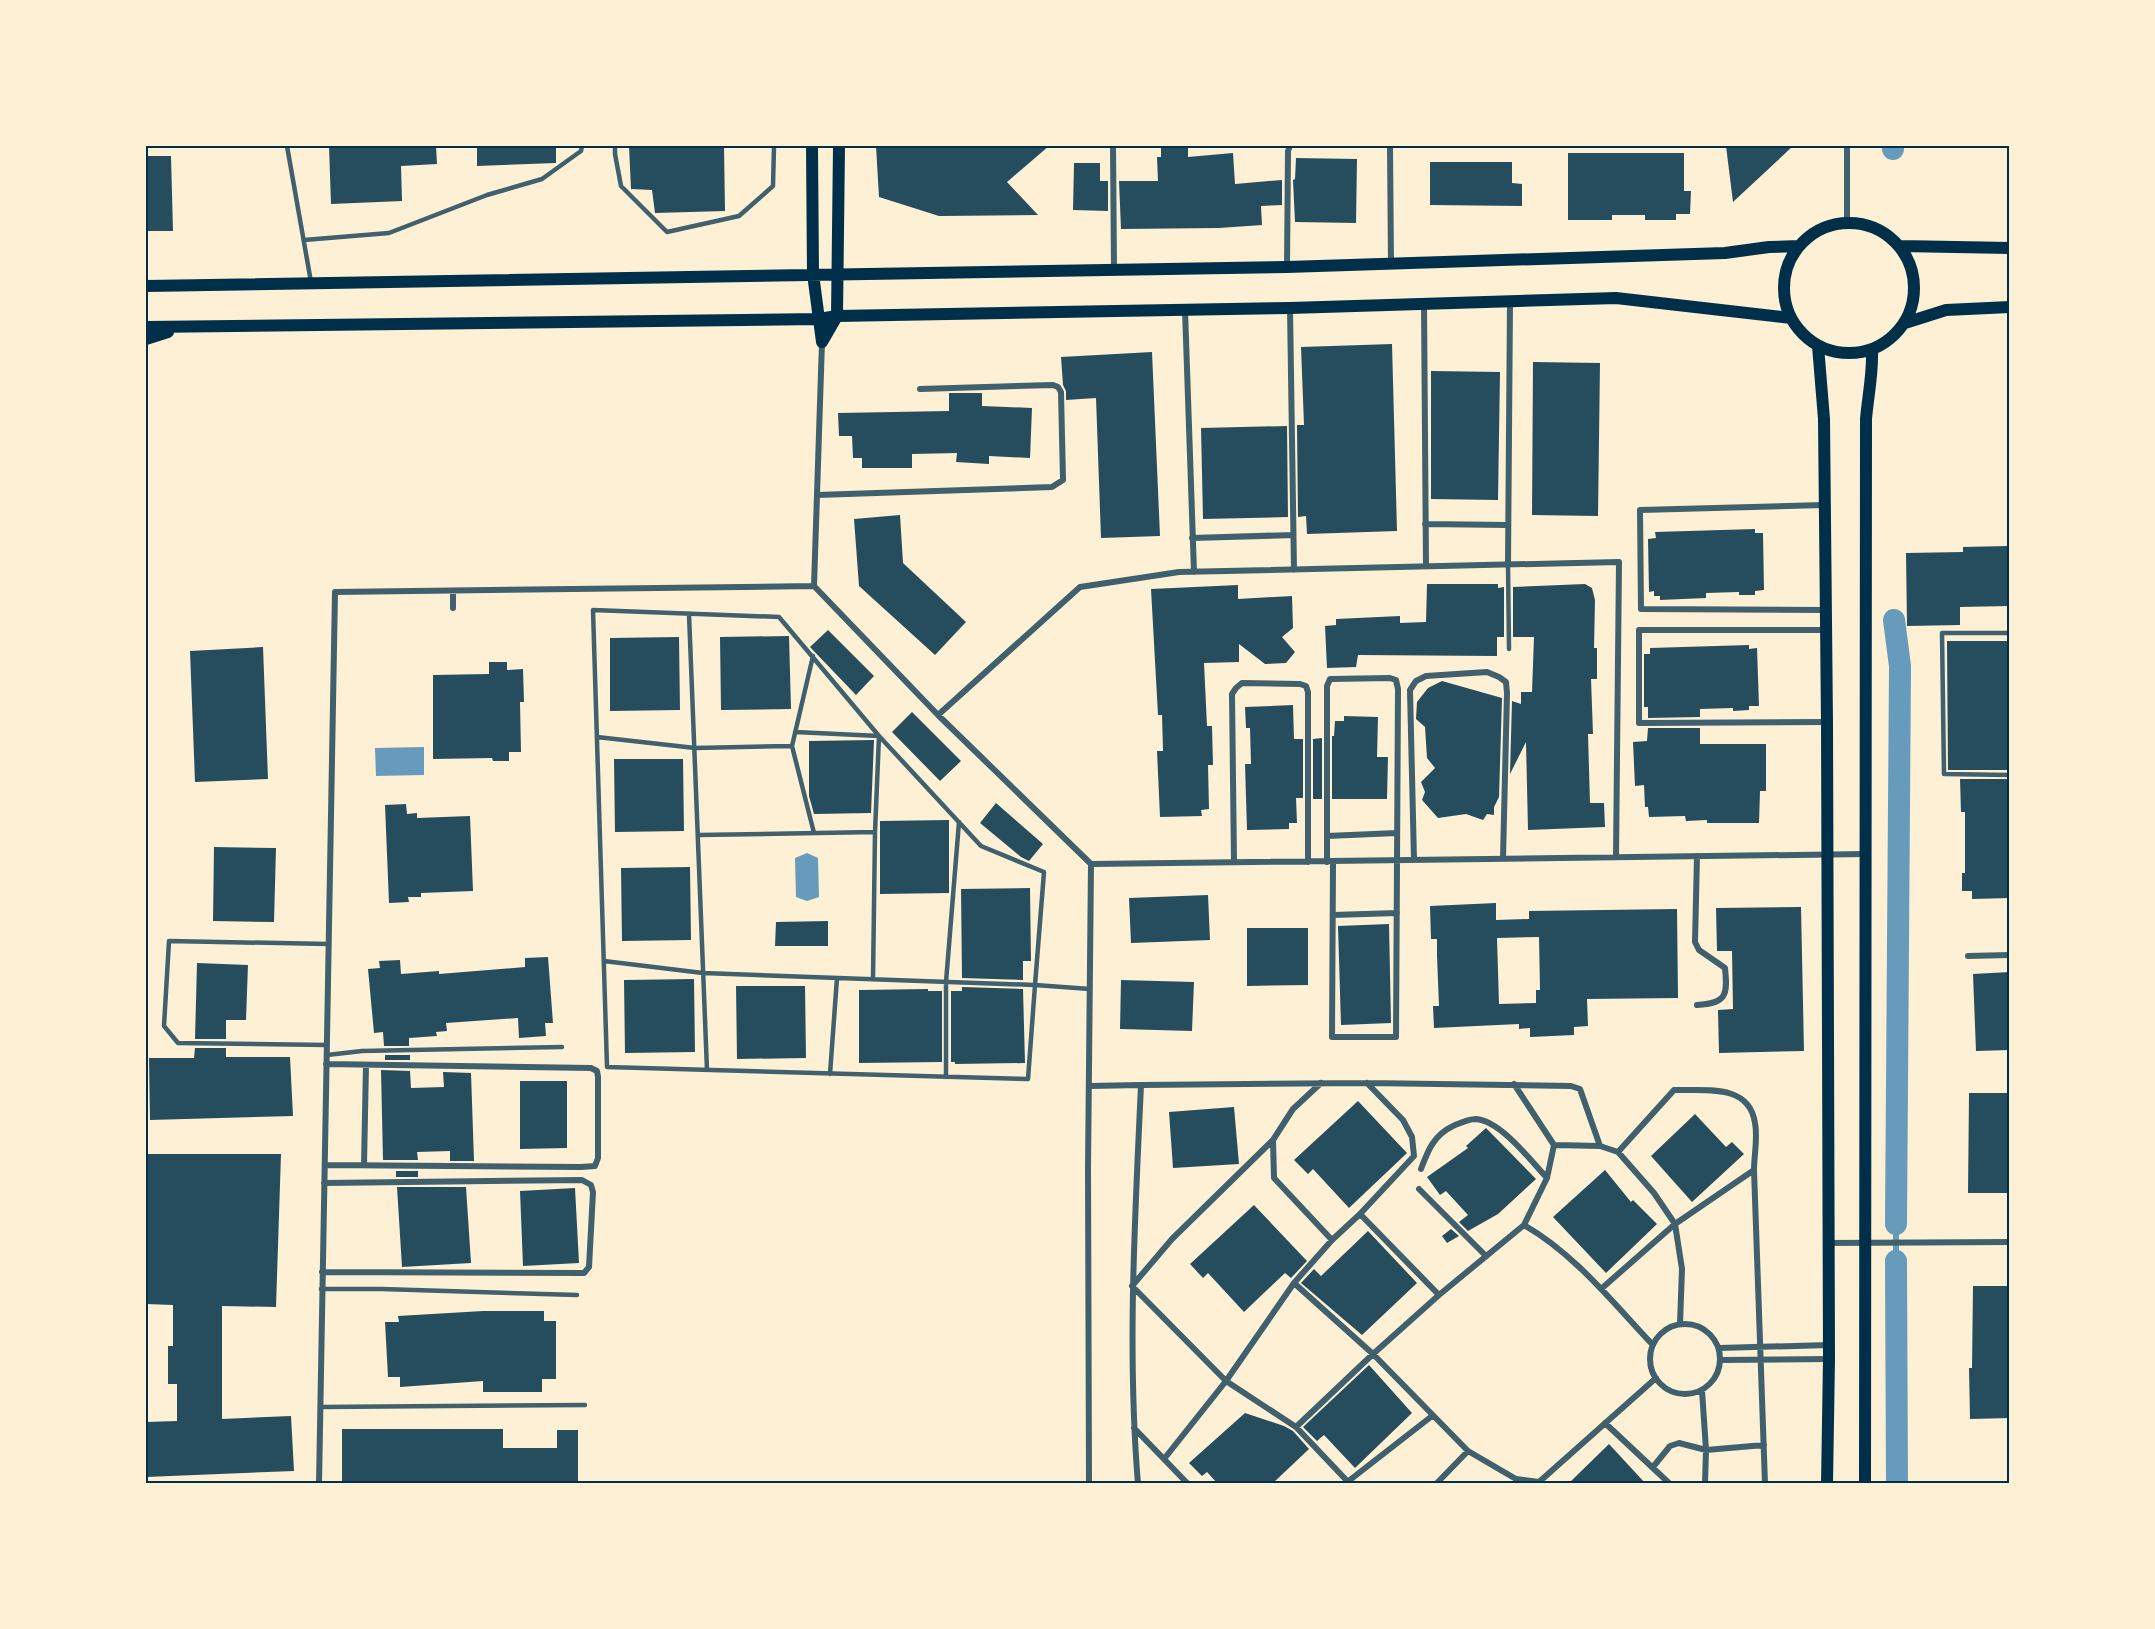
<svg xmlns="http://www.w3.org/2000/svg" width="2155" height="1629" font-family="'Asap Condensed',sans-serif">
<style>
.water{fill:#669bbc}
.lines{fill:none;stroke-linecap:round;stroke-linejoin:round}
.stream{stroke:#669bbc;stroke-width:6}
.canal{stroke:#669bbc;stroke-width:22}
.building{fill:#264d5e;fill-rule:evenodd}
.service{stroke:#3f606c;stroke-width:4.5}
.minor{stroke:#3f606c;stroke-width:6}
.secondary{stroke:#003049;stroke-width:12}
.neatline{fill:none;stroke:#003049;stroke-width:2}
</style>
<rect width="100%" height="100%" fill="#fdf0d5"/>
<!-- water -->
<path class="water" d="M424,747V775L376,776L375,748Z
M807,853L818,858L819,897L807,901L796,897L795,858Z"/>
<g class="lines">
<!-- stream -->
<path class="stream" d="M1896,1261V1224"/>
<!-- canal -->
<path class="canal" d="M1893,146V149
M1894,620L1900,666L1896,1224
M1896,1261L1897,1484"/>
</g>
<!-- building -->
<path class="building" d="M329,146H436L437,164L401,166L402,201L331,204Z
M477,146H556V163L477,166Z
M629,146H724L725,211L655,213L652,190L631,189Z
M876,146H1049L1007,182L1038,215L939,216L879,197Z
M1161,146H1188V157L1233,153L1235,184L1282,180V205L1261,206L1262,225L1219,228L1121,229L1119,181H1158L1157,157H1161Z
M1726,146H1793L1733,202Z
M1568,153H1684V191H1691L1690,214H1676V220H1645V215H1612V220H1568Z
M146,156H171L173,231H146Z
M1296,158L1357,159L1356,223L1295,222L1293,180L1295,179Z
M1430,162H1512V183L1522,184V206L1430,205Z
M1074,163H1100V181H1108V211L1073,210Z
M1392,344L1397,531L1307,534L1306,516L1298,517L1297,425H1304L1301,347Z
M1152,352L1160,536L1101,538L1096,398L1066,400V391L1063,385L1061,357Z
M1533,362L1600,363L1598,516L1532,515Z
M1431,371L1500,372L1498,500L1431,499Z
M949,393H982V406L1032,408L1030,458L989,456V464L956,462L957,453L912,454V468H862V458H853L852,436H839L838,413L949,411Z
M1287,426L1288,517L1203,519L1201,428Z
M900,515L903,563L966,622L935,655L859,586L854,519Z
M1755,529V533H1763L1764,590L1755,591V595H1739V592L1706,593V598L1660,600V596H1654V591L1649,592L1648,539L1656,538L1655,532Z
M2008,546L2009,606L1960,607V625L1907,626L1906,553L1963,552V547Z
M1427,584H1498V588L1504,587V637H1497V656L1358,655L1356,667L1327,668L1325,626L1336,625V619L1400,616V623L1426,622Z
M1585,584L1592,588L1595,600L1594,648H1597V679H1591L1593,734H1588L1590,803H1604L1605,827L1528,830L1526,742L1510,774L1512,701L1521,704V692H1532L1534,637H1513V587Z
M1238,585V599L1292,596L1293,628L1282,637L1295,652L1286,663L1265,664L1239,644V662L1204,663L1207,726H1212L1213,765H1208L1209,809L1201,810L1202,816L1160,817L1157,751H1163L1162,715H1158L1151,589Z
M828,630L874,676L856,695L810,647Z
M789,636L791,709L721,710L720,637Z
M679,637L680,710L610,711V638Z
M1947,641H2010V770H1948Z
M1749,645V649L1757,648L1759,706H1749V710L1733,711V708L1700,709V717L1648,718V707H1644V654H1650V648Z
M263,647L268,779L195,782L190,651Z
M489,662H507V670L523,669L524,702H520L521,752H509V761H493L492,758L433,759V675L489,674Z
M1442,681L1502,698L1499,797L1494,807V815L1487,814L1483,820L1466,814L1438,818L1422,800L1425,792L1421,782L1435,768L1427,758L1425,727L1416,719L1417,702L1428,688Z
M1293,705L1294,739H1303V798H1296L1297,823H1289V829L1247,830L1245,764H1251L1250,728H1246L1245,707Z
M912,712L961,761L940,781L892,732Z
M1344,716L1378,717L1377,757H1388L1387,799H1332V736H1334L1335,721H1344Z
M1648,728H1700V744H1766V791H1760L1759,823H1707V820L1686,821L1685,816L1649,817L1648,807H1645L1644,785L1635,786L1633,742L1647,741Z
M1322,738V799H1313V739Z
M874,740L871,813L814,814L809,796V741Z
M614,759H683L684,831L615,832Z
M1960,779H2010V898L1972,899V891H1962V873H1965V812H1961Z
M996,803L1043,844L1029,861L1021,857L980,823Z
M406,804L407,814L417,813V818L470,816L473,891L421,893V897H408L409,902L389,903L385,805Z
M949,820V893L880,894V821Z
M214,847L276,848L274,922L213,921Z
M690,867L691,940L622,941L621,868Z
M1030,888L1031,961H1023V980L962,978L961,889Z
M1208,895L1210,940L1131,943L1129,898Z
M1496,903V920L1529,919V911L1677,909L1678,998L1587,999L1588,1026L1574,1027V1035L1530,1037V1028L1519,1029V1024L1434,1028L1433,1006H1439L1437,956V939H1431L1430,906ZM1539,937L1540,990H1536V1003L1499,1004L1497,938Z
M1801,907L1804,1051L1719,1053L1718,1010L1733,1009L1732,951H1717L1716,908Z
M828,921V946H775L776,922Z
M1389,924L1391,1023L1341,1025L1338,926Z
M1247,928H1308V985L1247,986Z
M548,957L553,1023H545L546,1036L519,1038L518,1018L446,1023L447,1031L436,1032L437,1036L409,1038V1046H384L383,1032L374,1033L368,969L380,968L379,961L400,960L401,974L439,971V974L525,967V958Z
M197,963L248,965L246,1020H226V1039H195Z
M2010,972V1050L1976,1051L1973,974Z
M694,979L695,1052L625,1053L624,980Z
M1121,980L1194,982L1192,1031L1120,1029Z
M736,986H805L806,1058L737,1059Z
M962,987L1023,989L1025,1063L955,1064V1062H951V991H962Z
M928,989V991H942V1062L859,1063V990Z
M195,1048H226V1057H290L293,1116L150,1120L149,1058H194Z
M385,1055H410V1060H385Z
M381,1070L410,1071L411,1088L444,1087L443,1072L471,1073L474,1161H450V1151L417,1152L418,1160H383Z
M520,1081H567V1148L520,1149Z
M1969,1093H2010V1193H1968Z
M1358,1101L1407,1153L1349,1208L1313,1169L1308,1174L1294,1160Z
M1234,1107L1239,1164L1173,1168L1169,1112Z
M1695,1114L1726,1147L1732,1142L1744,1154L1692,1202L1651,1156Z
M1486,1128L1536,1179L1498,1214L1468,1231L1459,1222L1468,1215L1446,1191L1440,1195L1427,1177L1468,1148L1466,1146Z
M146,1154H281L276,1307L222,1306V1419L291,1416L294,1471L146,1477V1422L177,1421V1384H168V1346H173V1305L146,1304Z
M1605,1170L1631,1202L1633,1200L1657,1224L1606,1273L1553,1217Z
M396,1171H418V1177H396Z
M397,1187H466L471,1263L402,1267Z
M575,1188L579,1263L523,1266L520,1191Z
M1254,1205L1307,1261L1291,1278L1285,1273L1244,1312L1208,1273L1203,1278L1190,1264Z
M1451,1229L1459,1236L1447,1243L1442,1236Z
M1368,1231L1417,1283L1362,1335L1301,1283L1314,1269L1321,1276Z
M1973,1286H2010V1418L1970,1419L1969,1368H1972Z
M483,1311H544V1321H556V1379H542V1392H483V1381L400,1387V1377H388L385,1322H399L398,1316Z
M1369,1365L1412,1413L1355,1468L1324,1435L1317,1441L1303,1427Z
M1245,1413L1284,1426L1293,1431L1309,1449L1272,1484H1218L1207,1472L1202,1476L1189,1463Z
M342,1429H503V1448H557V1430H578V1484H342Z
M1609,1444L1646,1484H1568Z"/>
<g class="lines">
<!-- service -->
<path class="service" d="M287,146L311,282
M615,146V154L621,186L667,232L739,216L773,186L774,146
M304,240L389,233L487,195L542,179L581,151L582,146
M1508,564L1509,649
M689,614L707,1070
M2010,633H1942L1944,774L2010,775
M795,732L879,736L875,832L873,979
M597,737L695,748L792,746L813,656
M792,746L814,833
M698,835L875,832
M604,961L703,973L1035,985L1044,872L981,846L879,736L779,617L593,610L607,1067L1028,1079L1035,985L1090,989
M327,1045L178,1043L164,1026L169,941L329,944
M327,1055L362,1051L562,1047
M830,1074L837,978
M946,1077V982L959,822
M321,1289H382L577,1295
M321,1407L585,1405"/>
<!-- minor -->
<path class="minor" d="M1113,146L1114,269
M1390,146L1391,264
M1847,146V223
M1287,267L1288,151L1290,146
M1424,304L1426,566
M1290,308L1294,570
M1185,310L1194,572
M817,495L1052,487L1063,480L1061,392L1058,387L1053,385L920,389
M1824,505L1640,510L1641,609L1826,610
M1425,524L1508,525
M1192,538L1293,535
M1508,564L1510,301
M814,586L938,715L1091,864L1088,1168L1089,1484
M814,586L822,342
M453,591V608
M1826,630H1639V723L1827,722
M938,715L1080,587L1179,572L1619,562L1616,857
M1327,836L1397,833
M1697,856L1695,942L1699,950L1725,968C1728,996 1726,1003 1697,1005
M1414,860L1410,690L1416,681L1426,676L1487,672L1499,677L1506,682L1507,693L1503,858
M1234,862L1232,694L1236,688L1242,683L1300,684L1306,686L1308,692V862
M1327,862V686L1330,679L1390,678L1396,680L1398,689L1396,1037H1332L1333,862
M1091,864L1866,854
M1333,915L1397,913
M1968,956L2010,955
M1321,1083L1293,1109L1273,1140L1274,1178L1332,1240
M1514,1084L1554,1145L1547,1178L1524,1225
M1089,1086L1141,1085
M1554,1145L1600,1146L1618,1152L1654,1193L1675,1224L1682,1269L1680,1324
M1618,1152L1674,1090C1705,1091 1749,1083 1755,1123C1758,1138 1754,1155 1754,1170L1765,1484
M325,1165L581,1167L595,1166L598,1158V1077L597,1071L591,1068L326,1064
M364,1165L366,1065
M1421,1169C1428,1150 1434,1135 1453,1126C1460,1123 1468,1119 1476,1119C1501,1121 1531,1161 1547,1178
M1419,1189L1486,1256
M1360,1214L1439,1295
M1827,1243L2010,1242
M322,1272L584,1273L589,1267L593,1192L591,1185L582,1180L324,1183
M1294,1283L1373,1354L1296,1427
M1601,1289L1675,1224L1754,1170
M1650 1359a35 35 0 1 1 70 0a35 35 0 1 1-70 0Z
M1653,1345C1613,1303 1575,1254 1524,1225L1439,1295L1373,1354L1468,1451L1516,1479L1539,1482L1656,1378
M1719,1348L1829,1345
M1720,1360L1829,1359
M1702,1390L1706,1450L1705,1484
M1605,1423L1670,1484
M1134,1428L1188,1484
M1164,1459L1226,1381L1132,1286L1172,1239L1273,1140
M1653,1467L1670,1446L1679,1443L1706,1450L1764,1445
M1346,1483L1432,1416
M319,1484L335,592L814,586
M1138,1484C1127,1351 1135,1218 1141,1085L1367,1083L1571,1086L1580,1089L1600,1146
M1350,1484L1296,1427L1226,1381L1294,1283L1332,1240L1360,1214L1414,1156L1412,1137L1403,1120L1367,1083
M1436,1484L1468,1451"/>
<!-- secondary -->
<path class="secondary" d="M812,146L813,274L822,342
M1784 288a65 65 0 1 1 130 0a65 65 0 1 1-130 0Z
M1900,246L2010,248
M146,286L1287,267L1725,253L1769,247L1799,246
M1905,323L1946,310L2010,307
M146,327L819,319L837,316L1290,308L1616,298L1791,318
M146,339L168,332
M822,342L837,316L839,146
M1818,346L1824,419L1827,722L1829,1359L1827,1484
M1865,1484L1866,419C1868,396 1873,373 1872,350"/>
</g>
<!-- border -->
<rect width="2155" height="1629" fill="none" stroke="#fdf0d5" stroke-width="294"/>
<rect x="147" y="147" width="1861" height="1335" class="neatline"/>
</svg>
